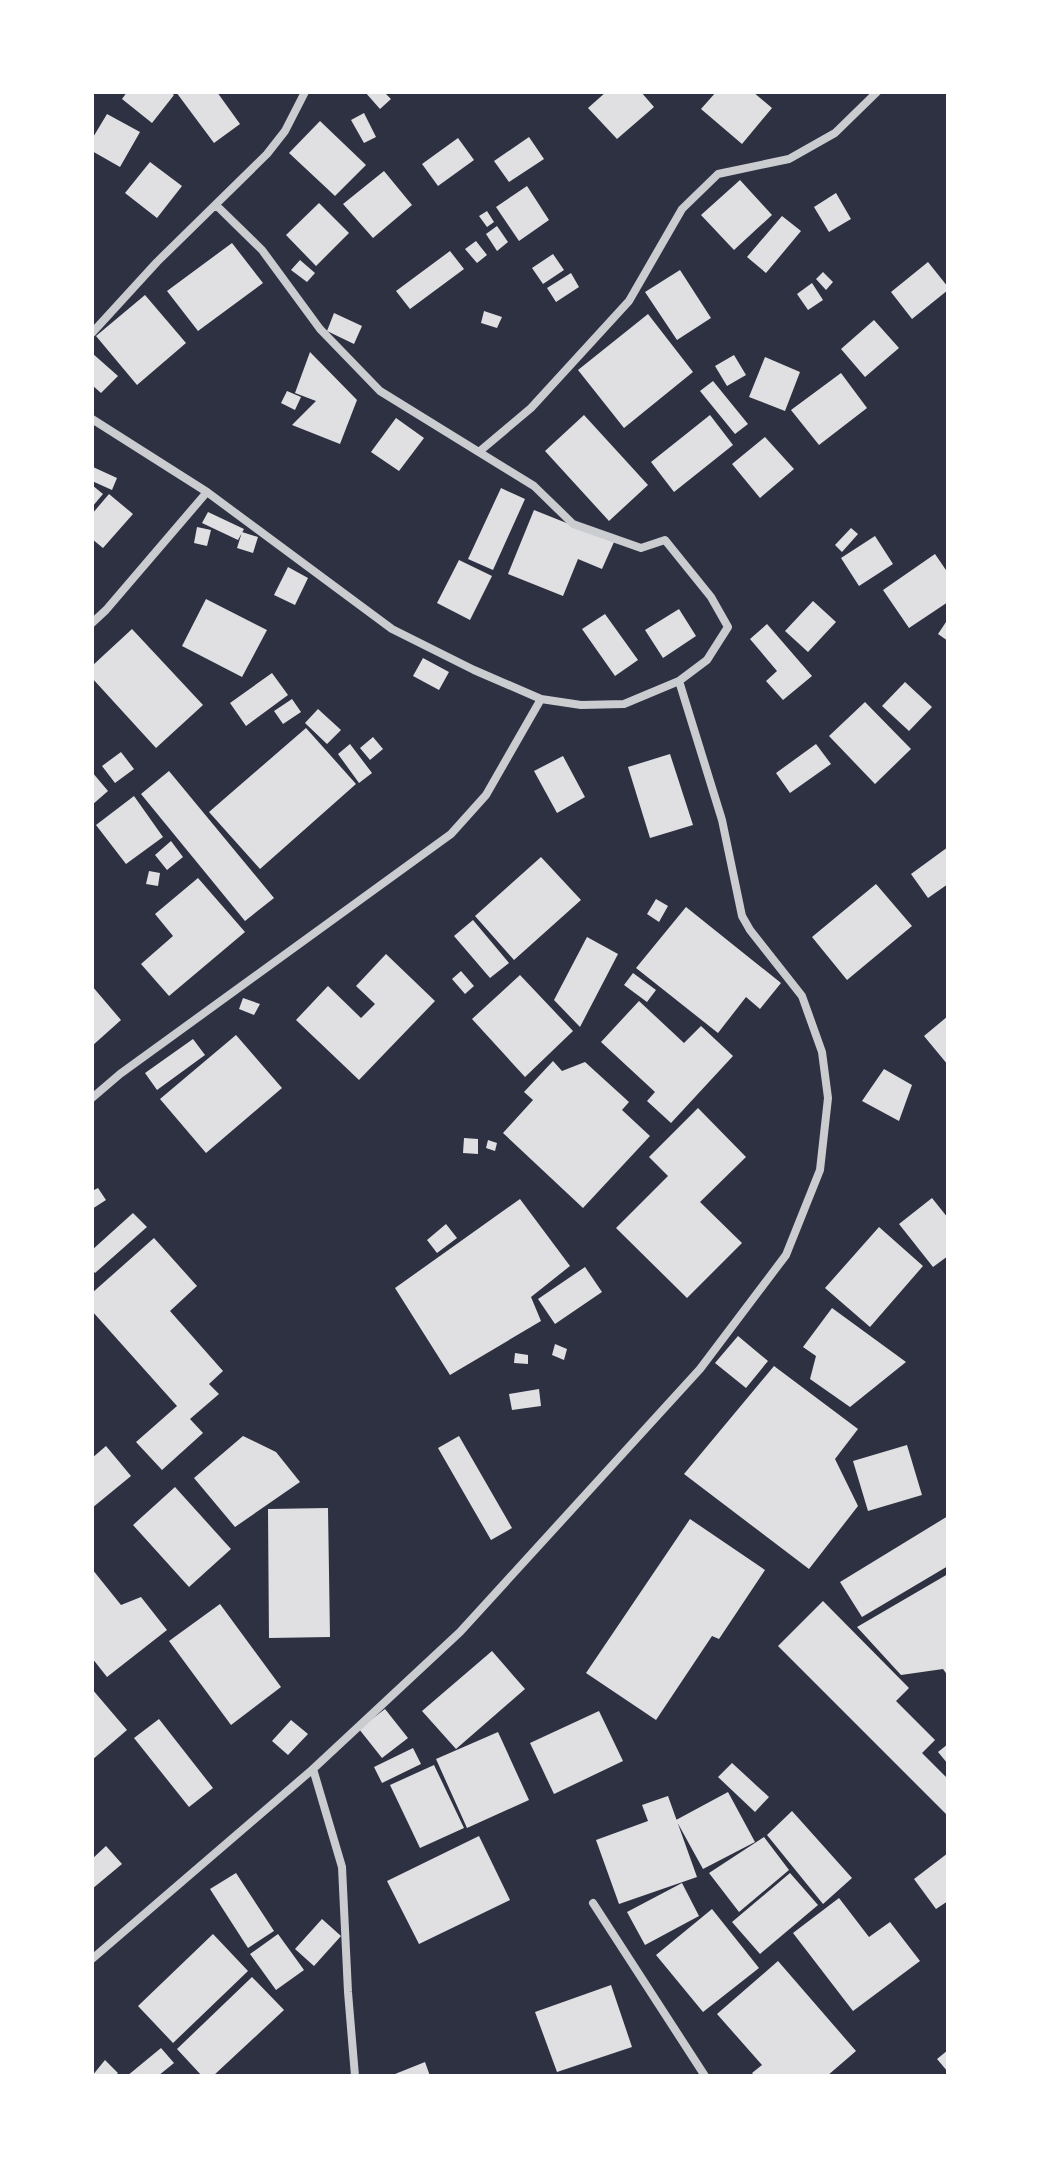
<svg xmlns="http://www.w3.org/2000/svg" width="1040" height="2168" font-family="Figtree,sans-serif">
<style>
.building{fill:#e0e0e3}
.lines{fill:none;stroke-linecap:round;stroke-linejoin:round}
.minor{stroke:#caccd0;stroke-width:8}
</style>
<rect width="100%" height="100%" fill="#2d3142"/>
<!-- building -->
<path class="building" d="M127,92H170L174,95L152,123L122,99Z
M176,92H217L240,124L214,143Z
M365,92H384L391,99L380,109Z
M606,92H641L654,107L617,139L588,108Z
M716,92H753L772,108L742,144L701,109Z
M364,113L376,137L364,143L351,120Z
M107,114L140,132L120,167L92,151V139Z
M320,121L366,165L335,196L289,153Z
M529,137L544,159L509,182L494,161Z
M458,138L474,160L438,186L422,164Z
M150,162L182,186L157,218L125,193Z
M384,171L412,205L373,238L343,204Z
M740,180L772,215L734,250L701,215Z
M527,186L549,220L519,241L496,207Z
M836,193L851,219L829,232L814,207Z
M319,203L349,233L316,266L286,235Z
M487,211L494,222L487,227L479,216Z
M782,216L801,231L766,273L747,257Z
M497,226L508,242L497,251L486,234Z
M476,241L487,255L477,263L465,249Z
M232,243L263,283L198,331L167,291Z
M450,251L464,269L410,309L396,291Z
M553,254L564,270L543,284L532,268Z
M300,260L315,273L307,282L291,270Z
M928,262L948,287V290L912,319L891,292Z
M680,270L711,318L677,340L645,292Z
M823,272L833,282L826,290L816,279Z
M571,273L579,287L556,302L547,288Z
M812,283L823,300L808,310L797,294Z
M145,295L186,343L137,385L96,336Z
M484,311L502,317L497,328L481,323Z
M334,313L362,326L354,344L327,331Z
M648,314L693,372L624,428L578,370Z
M874,320L899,348L865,377L841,349Z
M310,352L357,400L340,444L292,425L316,401L295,393Z
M92,353L118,376L101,393L92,385Z
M734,355L746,375L727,386L715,366Z
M765,357L800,372L785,411L749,397Z
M841,373L867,408L819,445L791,410Z
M713,381L748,424L735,434L700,391Z
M287,391L301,397L295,410L281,403Z
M584,415L648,485L609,521L545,451Z
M710,415L733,445L674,492L651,462Z
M396,418L424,438L399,471L371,452Z
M765,437L794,469L760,498L732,464Z
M93,467L117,478L112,490L92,481Z
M92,485L103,494L92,507Z
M501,488L525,499L493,570L468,559Z
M109,494L133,514L103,548L92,539V514Z
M534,510L614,542L602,569L578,559L563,596L508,574Z
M208,512L244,529L238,540L202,523Z
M197,527L211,530L207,546L194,543Z
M851,528L858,534L842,552L835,545Z
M242,532L258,537L253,553L237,548Z
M875,536L893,564L859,586L841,558Z
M935,554L948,573V602L909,628L883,590Z
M459,560L492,576L470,620L437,603Z
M288,567L308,578L295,605L274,595Z
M206,599L267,630L242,677L182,646Z
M813,601L836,622L808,652L785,631Z
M679,609L696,636L663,658L645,630Z
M605,614L638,660L615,676L582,629Z
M948,619V641L938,634Z
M767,624L812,676L783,700L766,681L777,671L750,639Z
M132,629L203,705L156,748L92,678V666Z
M423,658L449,672L439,690L413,676Z
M272,673L288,695L246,726L230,703Z
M905,682L932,707L909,731L882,706Z
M292,699L301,712L283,724L274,711Z
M865,702L911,749L875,784L829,736Z
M318,709L341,730L327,744L305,723Z
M306,728L356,784L260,869L209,812Z
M373,737L383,749L370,760L360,748Z
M350,744L372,773L359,783L338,754Z
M816,744L831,764L790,793L776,773Z
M121,752L134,769L115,783L102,766Z
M670,754L693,825L650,838L628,767Z
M563,756L585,797L557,813L534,771Z
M169,771L274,898L245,921L141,794Z
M92,772L108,791L92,805Z
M134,796L163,837L126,864L96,825Z
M171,841L183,857L167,870L155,855Z
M948,847V884L928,898L911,874Z
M541,857L581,900L514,960L475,916Z
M149,871L160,873L158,886L146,884Z
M198,878L245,932L169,996L141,964L173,936L155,914Z
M876,884L912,926L847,980L812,937Z
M656,899L668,906L659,922L647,914Z
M686,907L781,983L760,1009L746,997L718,1033L636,968Z
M473,920L509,963L490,978L454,936Z
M587,937L618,954L580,1027L554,1000Z
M386,954L435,1001L359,1080L296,1020L328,986L361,1018L375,1004L356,986Z
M461,971L474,986L465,994L452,979Z
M633,973L656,990L647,1002L624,985Z
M520,975L573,1031L525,1077L472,1019Z
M92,986L121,1020L92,1046Z
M243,998L260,1004L254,1015L239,1009Z
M639,1001L684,1043L701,1026L733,1056L671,1123L647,1101L655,1092L601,1042Z
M948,1016V1065L924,1036Z
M236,1035L282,1088L206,1153L160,1099Z
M193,1039L205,1055L157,1090L145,1073Z
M553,1061L562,1071L585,1062L629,1102L622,1110L650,1136L583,1208L503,1133L533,1100L524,1092Z
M884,1069L912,1085L899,1121L862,1101Z
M698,1108L746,1157L700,1202L742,1243L687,1298L616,1228L668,1176L649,1157Z
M464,1138L478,1139V1154L463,1153Z
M488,1140L497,1143L495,1151L486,1148Z
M98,1188L106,1200L92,1209V1191Z
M932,1198L948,1218V1256L933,1267L899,1224Z
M520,1199L570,1266L531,1297L541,1321L450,1375L395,1288Z
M133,1213L147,1227L95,1273L92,1270V1250Z
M446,1224L457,1238L437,1253L427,1240Z
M879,1227L923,1266L870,1327L825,1288Z
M154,1238L197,1286L170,1311L223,1371L209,1384L219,1394L190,1419L203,1433L162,1470L136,1442L177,1406L92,1311V1293Z
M585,1267L602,1292L555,1324L538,1299Z
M832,1308L906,1362L850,1407L810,1379L816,1356L803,1347Z
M738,1336L768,1361L746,1388L715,1363Z
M555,1344L567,1349L564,1360L552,1355Z
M515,1353L528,1355V1364L514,1363Z
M774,1366L858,1429L835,1459L858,1506L809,1569L684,1474Z
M539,1389L541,1406L512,1410L509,1394Z
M243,1436L276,1452L300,1482L235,1527L194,1478Z
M459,1436L512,1528L491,1540L438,1448Z
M907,1445L922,1495L868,1511L853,1461Z
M106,1446L131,1476L92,1508V1458Z
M175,1487L231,1549L189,1587L133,1525Z
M328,1508L330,1637L269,1638L268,1509Z
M948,1516V1566L862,1617L840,1582Z
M690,1519L765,1570L719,1639L712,1636L656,1720L586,1673Z
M92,1569L121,1605L141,1597L167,1630L107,1677L92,1658Z
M948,1574V1676L943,1669L901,1675L857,1627Z
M823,1601L909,1688L896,1701L935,1740L922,1753L948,1779V1816L778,1646Z
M220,1604L281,1687L231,1725L169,1641Z
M492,1651L525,1689L456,1749L422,1711Z
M92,1689L127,1730L92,1760Z
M385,1709L408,1738L382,1758L359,1729Z
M599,1711L623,1761L554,1794L530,1743Z
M159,1719L213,1788L189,1807L134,1738Z
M291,1720L308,1734L288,1755L272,1741Z
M498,1732L529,1800L467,1828L436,1759Z
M948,1744V1764L938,1752Z
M413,1748L421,1764L382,1783L374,1767Z
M732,1763L769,1797L755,1812L718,1777Z
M434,1765L464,1828L420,1848L390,1785Z
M728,1792L755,1842L703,1869L676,1820Z
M668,1796L697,1877L619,1904L596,1840L648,1821L642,1805Z
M792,1811L852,1878L823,1904L767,1835Z
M479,1836L510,1900L419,1944L387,1881Z
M764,1837L789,1870L739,1912L709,1873Z
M106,1846L122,1864L92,1889V1859Z
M948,1853V1901L936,1909L914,1879Z
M236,1873L274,1931L248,1948L210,1889Z
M790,1873L818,1905L760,1954L732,1922Z
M682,1883L699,1916L645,1945L627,1912Z
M839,1898L869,1937L890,1922L920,1961L853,2011L793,1933Z
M712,1909L759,1968L703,2012L656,1955Z
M322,1919L341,1936L314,1966L295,1949Z
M213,1934L248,1971L173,2043L138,2006Z
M278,1934L304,1970L276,1990L250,1954Z
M778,1961L856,2051L827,2076H755L752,2073L762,2065L717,2014Z
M252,1977L284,2010L213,2076H202L177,2049Z
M611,1985L632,2047L557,2072L535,2012Z
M161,2048L174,2063L158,2076H127Z
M948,2050V2072L937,2059Z
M105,2060L118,2073L115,2076H92Z
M425,2062L430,2076H390Z"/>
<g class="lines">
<!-- minor -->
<path class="minor" d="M92,333L157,262L267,154L285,131L305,92
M92,419L207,492L392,629L474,670L541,699L581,705L624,704L679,681L707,660L728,627L711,597L665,540L641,548L573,524L534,486L380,391L320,329L262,250L216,205
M480,451L531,408L629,301L682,209L718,174L789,159L835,133L877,92
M92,623L106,610L207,492
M92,1098L120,1074L451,834L486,795L541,699
M313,1769L342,1867L348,1992L355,2076
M593,1903L705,2076
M92,1959L313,1769L460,1632L700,1369L786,1255L820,1170L828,1098L822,1052L802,996L750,930L742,916L722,820L679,681"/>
</g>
<!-- border -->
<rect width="1040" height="2168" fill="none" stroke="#ffffff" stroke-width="188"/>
</svg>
